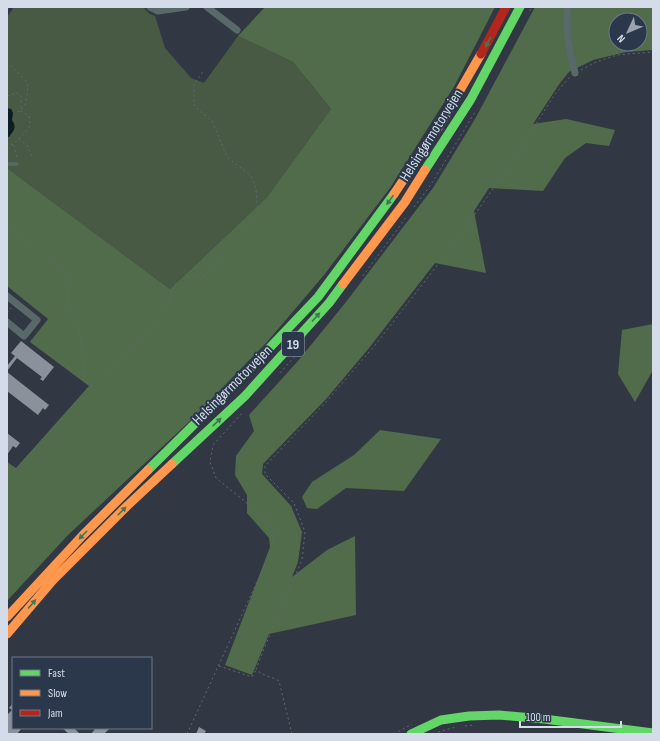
<svg xmlns="http://www.w3.org/2000/svg" width="660" height="741" font-family="'Sofia Sans Condensed',sans-serif">
<style>
.green{fill:#485a44}
.forest{fill:#506c4a;fill-rule:evenodd}
.water{fill:#0b1f23}
.building{fill:#8b919a}
.lines{fill:none;stroke-linecap:round;stroke-linejoin:round}
.path{stroke:#5e6a6e;stroke-width:1;stroke-dasharray:2 3;stroke-linecap:butt}
.lane{stroke:#59696a;stroke-width:3.5}
.street{stroke:#59696a;stroke-width:7}
.fast{stroke:#63d668;stroke-width:9}
.slow{stroke:#ff974d;stroke-width:9}
.jam{stroke:#b3261e;stroke-width:9}
.oneway{fill:#417756}
.labels{text-anchor:middle;stroke-width:4;stroke-linejoin:round;paint-order:stroke}
.shield{fill:#2b374a;stroke:#a1aab9;stroke-width:1}
.shield-label{font-size:14px;font-weight:bold;fill:#d4dce9}
.street-label{font-size:15px;fill:#d4dce9;stroke:#2b374a}
</style>
<rect width="100%" height="100%" fill="#323843"/>
<!-- green -->
<path class="green" d="M14,7H143L150,14L155,16L165,48L191,78L204,83L238,36L293,62L331,109L267,197L170,289L7,168V17Z"/>
<!-- forest -->
<path class="forest" d="M265,7H495L455,85L390,188L324,275L267,342L190,421L68,535L7,601V462L16,468L89,386L30,342L48,319L7,286V168L170,289L267,197L331,109L293,62L238,36Z
M535,7H653V50L626,52L593,60L569,72L560,83L533,124L566,119L615,130L609,146L586,143L565,158L543,191L489,188L474,211L486,273L435,263L369,348L327,398L263,464L262,474L291,506L302,532L298,562L292,577L327,550L355,536L356,615L269,634L252,675L225,665L270,547L269,538L247,513V495L235,475L236,456L254,431L249,415L298,361L346,302L433,188L475,119ZM616,20H640V44H616Z
M653,324V370L635,402L618,374L622,330Z
M380,430L441,439L404,491L346,488L317,509L307,508L302,497L312,482L354,455Z"/>
<!-- water -->
<path class="water" d="M7,108L11,109L13,113L12,120C17,128 14,130 9,137H7Z"/>
<!-- building -->
<path class="building" d="M21,341L54,367L43,381L40,379L42,377L17,358L7,371V366L15,356L11,353Z
M7,372L49,405L45,410L43,408L38,415L7,391Z
M7,433L20,443L16,448L13,446L7,455Z
M13,703V728H22L17,734H7V715L12,710L9,708Z
M199,727L206,731L204,734H196Z
M62,728H74L80,734H69Z
M94,728H110L104,734H91L95,729Z"/>
<g class="lines">
<!-- path -->
<path class="path" d="M7,10L10,7
M530,11L532,7
M7,68L10,65L26,81L28,86L26,103L21,111L17,112
M581,70L596,62L617,55L653,52
M7,96L17,93L21,96V111L29,116L30,125L28,129L14,144L7,146
M19,139L27,145L32,157
M14,145L17,158
M414,207L430,186L475,112
M7,226L13,229L66,273L69,311L79,328L84,366L82,379L91,386L31,340
M363,276L407,216
M7,313L11,308
M280,373L304,346
M7,479L91,386L148,332L167,311L172,291L176,283L190,277L204,276L258,215L256,189L251,176L227,157L212,121L194,106V84L204,70
M219,666L252,677L256,670
M465,726L474,725
M438,732L456,727
M187,734L273,547V530L264,517L216,478L210,462L213,445L243,412
M292,734L279,681C271,676 262,676 256,669L270,634L302,560L305,532L294,503L265,474V466L325,403L376,344L453,245L514,159L555,94L570,77
M394,734L412,724"/>
<!-- lane -->
<path class="lane" d="M7,164H17"/>
<!-- street -->
<path class="street" d="M150,7L158,11L186,7
M207,7L237,30
M567,7L568,40L575,73
M7,296L37,320L24,336L7,322"/>
<!-- fast -->
<path class="fast" d="M425,170L471,99L520,7
M172,464L245,396L329,303L343,284
M148,470L241,378L318,297L394,194
M411,734L441,720L469,716L499,715L544,719L653,733"/>
<!-- slow -->
<path class="slow" d="M394,194L440,125L481,54
M343,284L405,202L425,170
M7,617L83,535L148,470
M7,634L53,580L127,506L172,464"/>
<!-- jam -->
<path class="jam" d="M481,54L506,7"/>
</g>
<!-- one-way arrows -->
<defs><path id="oneway-solid" d="M-6-.8H1V-3.2L6.5 0L1 3.2V.8H-6Z"/></defs>
<g class="oneway">
<use href="#oneway-solid" transform="translate(488 42) rotate(119)"/>
<use href="#oneway-solid" transform="translate(390 200) rotate(126)"/>
<use href="#oneway-solid" transform="translate(316 317) rotate(-48)"/>
<use href="#oneway-solid" transform="translate(217 422) rotate(-43)"/>
<use href="#oneway-solid" transform="translate(122 511) rotate(-45)"/>
<use href="#oneway-solid" transform="translate(83 535) rotate(134)"/>
<use href="#oneway-solid" transform="translate(32 604) rotate(-49)"/>
</g>
<g class="labels">
<!-- shield labels -->
<rect class="shield" x="282" y="332" width="22" height="24" rx="3"/>
<g class="shield-label">
<text x="293" y="349">19</text>
</g>
<!-- street labels -->
<g class="street-label">
<text transform="translate(431 135) rotate(-58)" y="5">Helsingørmotorvejen</text>
<text transform="translate(232 385) rotate(-45)" y="5">Helsingørmotorvejen</text>
</g>
</g>
<!-- border -->
<rect width="660" height="741" fill="none" stroke="#d4dce9" stroke-width="16"/>
<!-- legend -->
<rect x="12" y="657" width="140" height="72" fill="#2b374a" stroke="#6f798a"/>
<rect x="20" y="670" width="20" height="6" fill="#63d668" stroke="#6f798a"/>
<text x="48" y="677" font-size="12" fill="#d4dce9">Fast</text>
<rect x="20" y="690" width="20" height="6" fill="#ff974d" stroke="#6f798a"/>
<text x="48" y="697" font-size="12" fill="#d4dce9">Slow</text>
<rect x="20" y="710" width="20" height="6" fill="#b3261e" stroke="#6f798a"/>
<text x="48" y="717" font-size="12" fill="#d4dce9">Jam</text>
<!-- north arrow -->
<g transform="translate(628 32) rotate(226)"><circle r="19" fill="#2b374a" stroke="#6f798a"/>
<path d="M0-3L7 15L0 10L-7 15Z" fill="#9ba3af"/>
<text y="-6" font-size="11" font-weight="bold" text-anchor="middle" fill="#d4dce9">N</text>
</g>
<!-- scale -->
<path d="M520 721v6h101v-6" fill="none" stroke="#d4dce9" stroke-width="2"/>
<text x="526" y="721" font-size="12" fill="#d4dce9" stroke="#2b374a" stroke-width="3" paint-order="stroke">100 m</text>
</svg>
